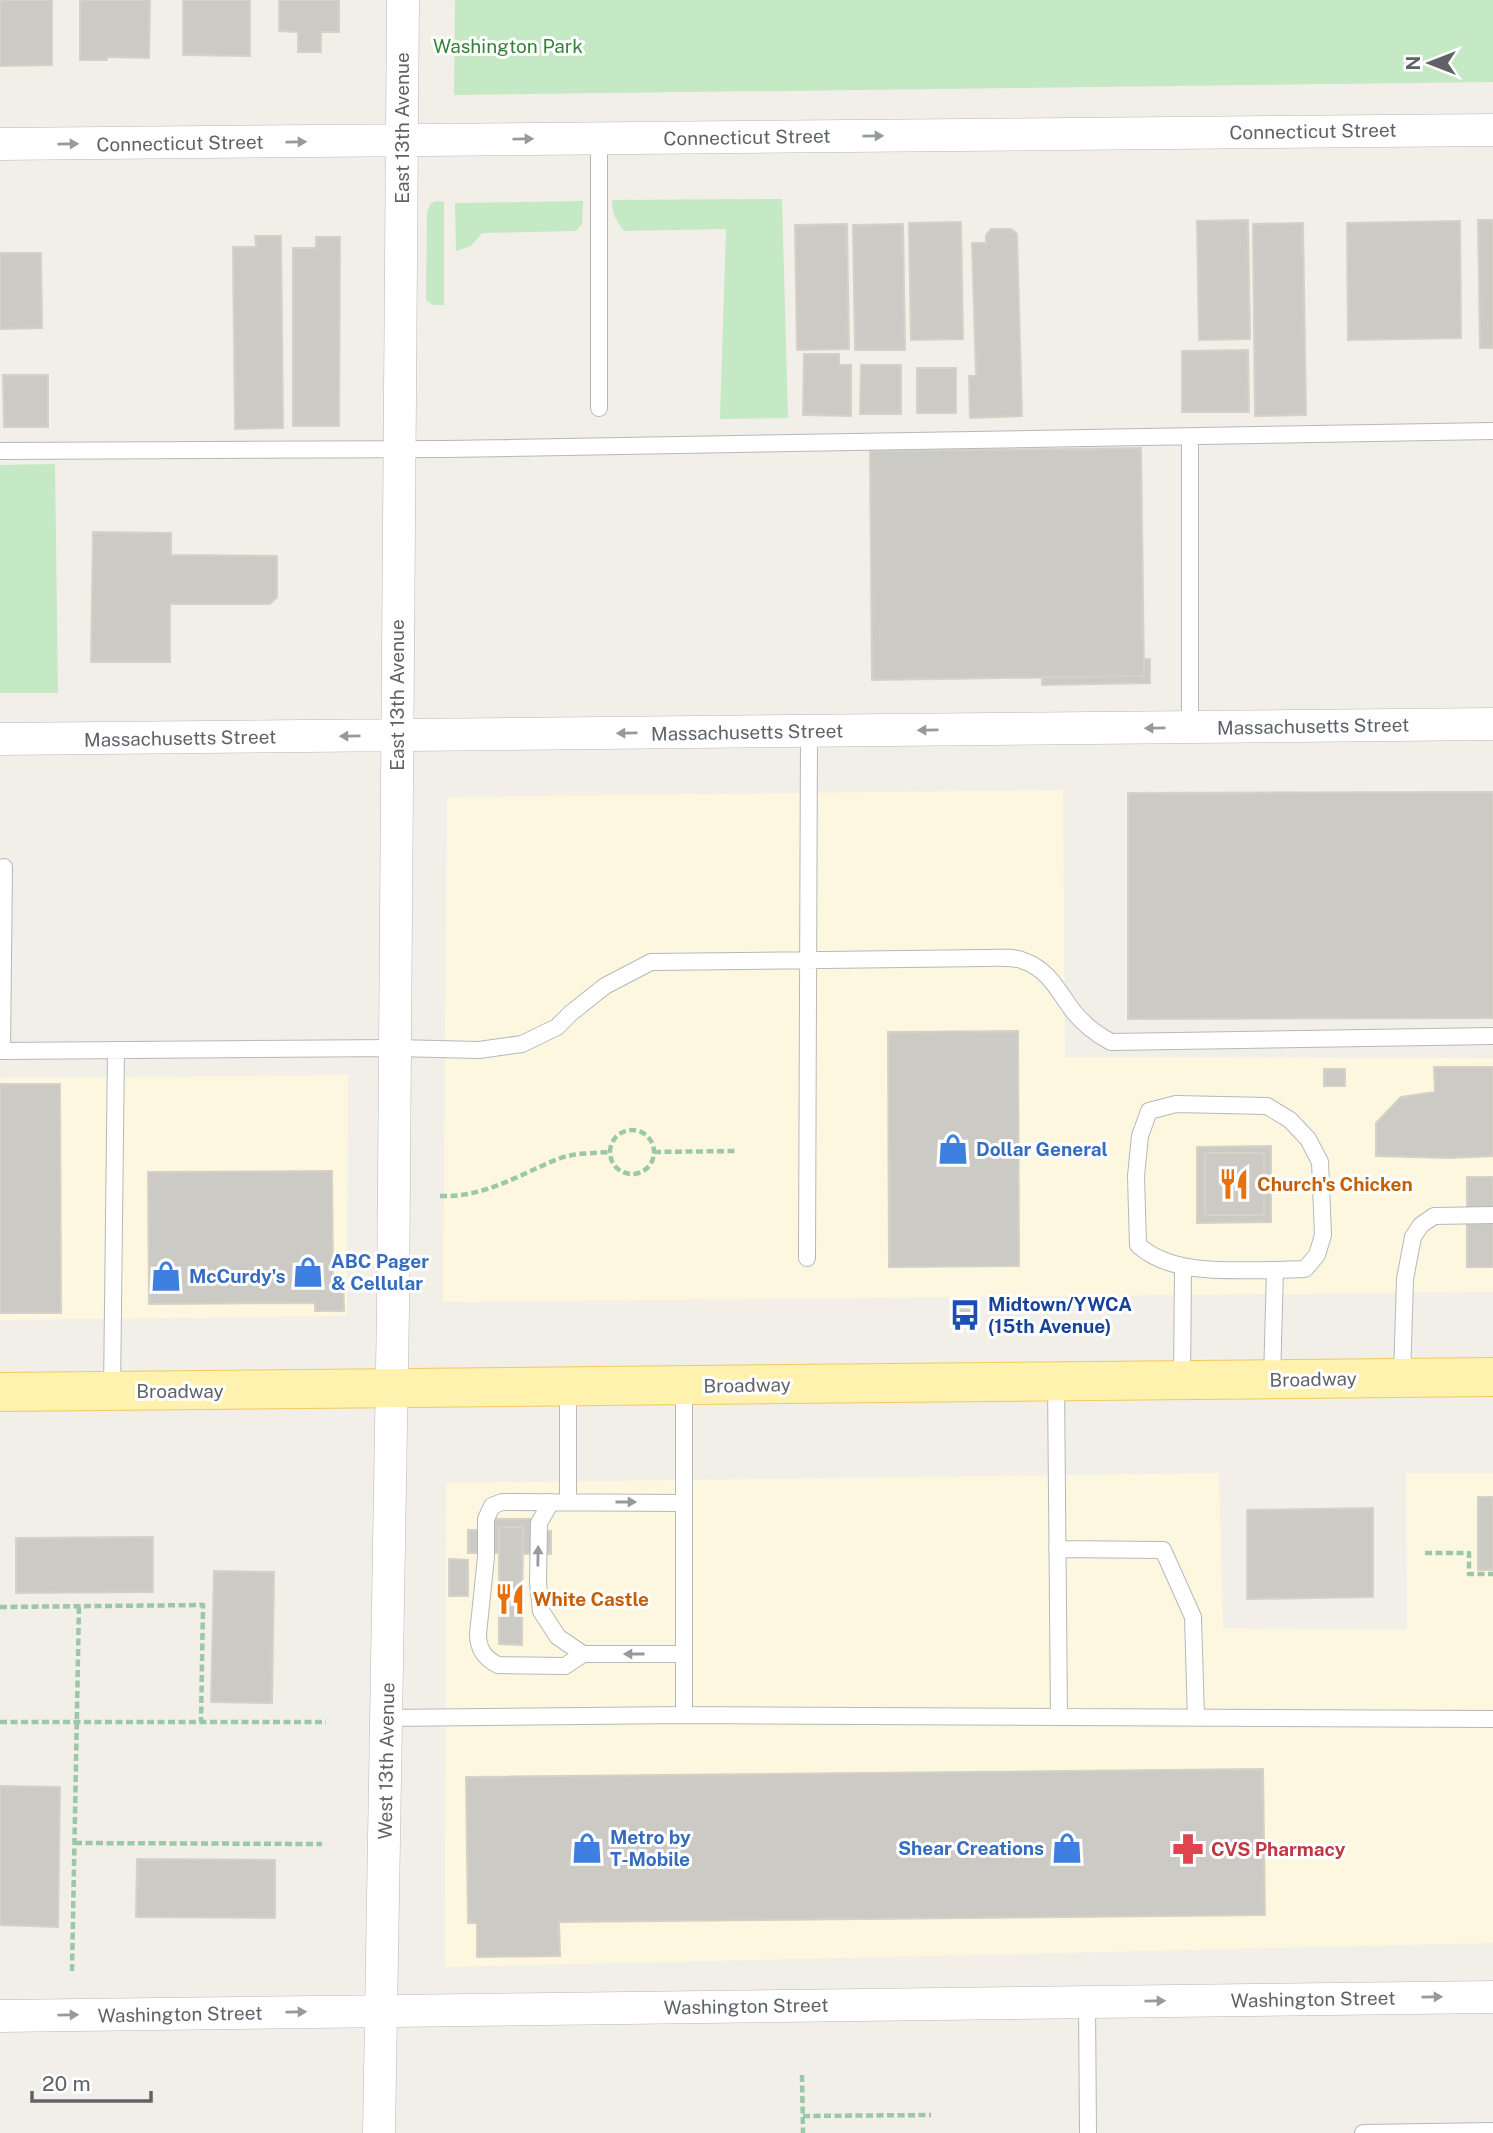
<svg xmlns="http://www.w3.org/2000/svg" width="1493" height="2133" font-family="'Public Sans',sans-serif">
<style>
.commercial{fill:#fef7e0}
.green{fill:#c5e8c5}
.building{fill:#cccac5;stroke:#d6d1c6;stroke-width:2;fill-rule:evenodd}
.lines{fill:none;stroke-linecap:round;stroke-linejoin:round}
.lane-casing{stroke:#b5b8bc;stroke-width:18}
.street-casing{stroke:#b5b8bc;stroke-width:33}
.primary-casing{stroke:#f2c960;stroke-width:40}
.path{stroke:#9cc7a9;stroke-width:4.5;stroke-dasharray:7 3.5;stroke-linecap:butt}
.lane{stroke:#fff;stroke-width:16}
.street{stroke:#fff;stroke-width:32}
.primary{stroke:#fff2af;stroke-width:38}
.oneway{fill:#979a9d}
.labels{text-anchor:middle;stroke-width:6;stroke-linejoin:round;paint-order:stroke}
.park-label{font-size:19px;fill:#348238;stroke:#fff}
.street-label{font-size:19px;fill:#5f6368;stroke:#fff}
.shop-label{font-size:19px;font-weight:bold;fill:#366cbe;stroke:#fff;text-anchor:start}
.food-label{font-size:19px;font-weight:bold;fill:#c56008;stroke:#fff;text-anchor:start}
.transit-label{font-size:19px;font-weight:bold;fill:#164399;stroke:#fff;text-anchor:start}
.health-label{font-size:19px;font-weight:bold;fill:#be3a42;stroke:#fff;text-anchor:start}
</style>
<rect width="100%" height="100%" fill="#f1efe8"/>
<!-- commercial -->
<path class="commercial" d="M1063,790L1065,1057L1493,1058V1292L443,1302L447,797Z
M348,1075L347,1316L0,1320V1078Z
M1219,1473L1223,1628L1407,1630L1406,1473H1493V1943L445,1967L446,1483Z"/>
<!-- green -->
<path class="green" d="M455,0H1493V82L454,95Z
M782,199L788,418L720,419L726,229L624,231C616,221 612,213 612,200Z
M437,201L444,202V305H433L426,300L427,212L431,203Z
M583,201L582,224L576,231L482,233L471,246L456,251L455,203Z
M55,464L58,693H0V465Z"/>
<!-- building -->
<path class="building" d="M0,0H52V65L0,66Z
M80,0H150L149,58L107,57V60H80Z
M183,0H250V56L183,55Z
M279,0H339V32H321V52H298V32L279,31Z
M1248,220L1250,339L1199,340L1197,221Z
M1478,220H1493V348H1480Z
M1460,221L1461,338L1348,340L1347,223Z
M961,222L963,339L911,340L909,223Z
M1303,223L1306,415L1255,416L1253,224Z
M847,224L849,349L797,350L795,225Z
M903,224L905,350H855L853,225Z
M991,229H1011L1017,234L1022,416L970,418L969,376H976L972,243H986V235Z
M255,236H281L283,428L235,429L233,247H256Z
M316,237H340L339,426H293V248H316Z
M0,253H41L42,328L0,329Z
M1248,350L1249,412H1182V351Z
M804,354H839V365H851V416L803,415Z
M861,365H901V414H860Z
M917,368H956V413H917Z
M3,375H48V427H4Z
M1141,448L1144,676L872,680L870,451Z
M93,532L171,533V555L277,556V597L270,604H170V662H91Z
M1144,659H1150V683L1042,685V677L1144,676Z
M1493,792V1018L1128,1019V793Z
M1018,1031L1019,1266L889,1267L888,1032Z
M1434,1067H1493V1156L1451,1158L1376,1156V1123L1401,1097L1435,1092Z
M1324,1069H1345V1086H1324Z
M0,1084H60L61,1313H0Z
M1271,1146V1222L1197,1223V1147ZM1205,1153H1264V1215H1205Z
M1205,1153H1264V1215H1205Z
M332,1171L333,1276H343L344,1311H315V1303L149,1304L148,1172Z
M1467,1177H1493V1267H1467Z
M951,1309H972V1320H951Z
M1478,1497H1493V1570H1478Z
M1373,1508V1597L1247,1599V1510Z
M491,1519H532V1531H551V1554H522L523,1527H499V1553H468V1530H491Z
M499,1527H523L522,1645L499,1644Z
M153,1537V1592L16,1593V1538Z
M449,1559L468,1560V1596H449Z
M214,1571L274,1572L272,1703L211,1702Z
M1263,1769L1265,1915L559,1922L560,1956L477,1957V1923H468L466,1777Z
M0,1786L60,1787L58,1927L0,1925Z
M137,1859L275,1860V1918L136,1917Z"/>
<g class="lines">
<defs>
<path id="lane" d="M599,139V408
M1190,437V728
M0,451L447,449L1493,431
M0,1051L395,1048L479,1050L522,1044L557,1027L571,1013L605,986L651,962L986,958C998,958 1013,956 1024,961C1049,970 1058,991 1073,1011C1084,1025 1096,1034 1111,1042L1493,1036
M2,1051L4,867
M807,1258L809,731
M1402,1378L1405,1279L1413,1237L1421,1225L1434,1216L1493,1215
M1272,1380L1275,1270L1305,1269L1317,1255L1323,1235L1320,1162L1308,1139L1290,1120L1267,1106L1176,1104L1149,1111L1140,1136L1136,1176L1138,1245C1172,1276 1231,1270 1275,1270
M1182,1381L1183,1266
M1056,1382L1059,1717
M568,1387V1502
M112,1392L116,1050
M551,1502L539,1523L538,1583L541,1611L558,1637L583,1654
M684,1503L502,1502L492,1506L486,1519V1557L478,1634C478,1649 484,1658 498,1665L565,1666L583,1654H684
M1057,1549L1163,1550L1193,1617L1196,1718
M684,1715L1493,1719
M386,1718L684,1715V1386
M1087,2002L1088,2133
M1363,2133L1493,2131"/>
<path id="street" d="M0,144L1493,130
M0,739L1493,724
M0,2016L1493,1997
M379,2133L393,1310L403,0"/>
<path id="primary" d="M0,1392L1493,1377"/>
</defs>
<!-- lane casing -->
<use href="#lane" class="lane-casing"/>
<!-- street casing -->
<use href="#street" class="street-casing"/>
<!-- primary casing -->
<use href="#primary" class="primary-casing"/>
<!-- path -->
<path class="path" d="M610 1152a22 22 0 1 1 44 0a22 22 0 1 1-44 0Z
M654,1152L737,1151
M440,1196C486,1198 521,1173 563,1157L577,1154L610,1152
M1425,1553H1469V1574H1493
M0,1607L203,1605L201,1722
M0,1722H326
M75,1843L322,1844
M72,1971L79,1606
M802,2075L803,2133
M803,2116L931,2115"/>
<!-- lane -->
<use href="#lane" class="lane"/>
<!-- street -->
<use href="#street" class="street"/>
<!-- primary -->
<use href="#primary" class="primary"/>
</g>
<!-- one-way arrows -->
<defs><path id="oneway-solid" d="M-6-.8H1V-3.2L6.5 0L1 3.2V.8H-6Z" transform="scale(1.75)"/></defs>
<g class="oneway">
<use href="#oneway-solid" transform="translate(873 136) rotate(-1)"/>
<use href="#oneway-solid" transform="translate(523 139) rotate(-1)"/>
<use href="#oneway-solid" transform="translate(296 142) rotate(-1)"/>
<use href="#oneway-solid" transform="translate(68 144) rotate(-1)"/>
<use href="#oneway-solid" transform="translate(1155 728) rotate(179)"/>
<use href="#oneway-solid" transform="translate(928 730) rotate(179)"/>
<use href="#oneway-solid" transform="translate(627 733) rotate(179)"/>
<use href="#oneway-solid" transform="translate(350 736) rotate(179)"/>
<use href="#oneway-solid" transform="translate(626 1502)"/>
<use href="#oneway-solid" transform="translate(538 1556) rotate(-89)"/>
<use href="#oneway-solid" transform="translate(634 1654) rotate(180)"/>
<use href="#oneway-solid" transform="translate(1432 1997) rotate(-1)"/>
<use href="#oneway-solid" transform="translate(1155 2001) rotate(-1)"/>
<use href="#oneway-solid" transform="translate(296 2012) rotate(-1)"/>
<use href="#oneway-solid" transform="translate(68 2015) rotate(-1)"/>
</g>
<!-- icons -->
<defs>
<symbol id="shop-bare" viewBox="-9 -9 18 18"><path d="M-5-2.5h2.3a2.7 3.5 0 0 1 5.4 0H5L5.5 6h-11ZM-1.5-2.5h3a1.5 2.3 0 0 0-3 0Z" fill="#3f7fe0" stroke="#fff" stroke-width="2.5" paint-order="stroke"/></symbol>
<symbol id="restaurant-bare" viewBox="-9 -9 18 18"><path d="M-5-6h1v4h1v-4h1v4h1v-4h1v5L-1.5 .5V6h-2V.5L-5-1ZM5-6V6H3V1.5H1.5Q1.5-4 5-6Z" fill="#e8710a" stroke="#fff" stroke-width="2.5" paint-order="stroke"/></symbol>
<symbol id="bus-bare" viewBox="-9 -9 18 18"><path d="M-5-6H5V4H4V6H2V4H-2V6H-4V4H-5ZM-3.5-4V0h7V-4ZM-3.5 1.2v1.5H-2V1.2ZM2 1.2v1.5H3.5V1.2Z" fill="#1a4fb4" stroke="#fff" stroke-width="2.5" paint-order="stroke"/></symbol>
<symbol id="pharmacy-bare" viewBox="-9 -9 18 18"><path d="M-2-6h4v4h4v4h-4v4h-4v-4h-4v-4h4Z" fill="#e0444e" stroke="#fff" stroke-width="2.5" paint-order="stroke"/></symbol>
</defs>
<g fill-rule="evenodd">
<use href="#shop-bare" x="931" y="1127" width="44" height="44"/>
<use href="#restaurant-bare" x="1212" y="1162" width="44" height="44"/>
<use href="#shop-bare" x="286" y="1250" width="44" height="44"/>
<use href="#shop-bare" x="144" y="1254" width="44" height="44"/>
<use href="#bus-bare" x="943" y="1293" width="44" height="44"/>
<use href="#restaurant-bare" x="488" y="1577" width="44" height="44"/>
<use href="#shop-bare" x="565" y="1826" width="44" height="44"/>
<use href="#shop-bare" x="1045" y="1826" width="44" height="44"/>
<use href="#pharmacy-bare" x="1166" y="1827" width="44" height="44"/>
</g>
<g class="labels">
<!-- park labels -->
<g class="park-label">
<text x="508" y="53">Washington Park</text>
</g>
<!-- street labels -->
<g class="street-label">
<text transform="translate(402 128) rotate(-90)" y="7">East 13th Avenue</text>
<text transform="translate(1313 131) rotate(-1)" y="7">Connecticut Street</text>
<text transform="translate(747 137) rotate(-1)" y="7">Connecticut Street</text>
<text transform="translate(180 143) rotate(-1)" y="7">Connecticut Street</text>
<text transform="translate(397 695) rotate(-90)" y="7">East 13th Avenue</text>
<text transform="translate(1313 726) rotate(-1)" y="7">Massachusetts Street</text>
<text transform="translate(747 732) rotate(-1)" y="7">Massachusetts Street</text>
<text transform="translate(180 738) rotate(-1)" y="7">Massachusetts Street</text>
<text transform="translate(1313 1379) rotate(-1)" y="7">Broadway</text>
<text transform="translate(747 1385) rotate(-1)" y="7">Broadway</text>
<text x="180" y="1398">Broadway</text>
<text transform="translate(386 1761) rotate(-89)" y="7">West 13th Avenue</text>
<text transform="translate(1313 1999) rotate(-1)" y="7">Washington Street</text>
<text transform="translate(746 2006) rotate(-1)" y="7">Washington Street</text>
<text transform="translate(180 2014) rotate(-1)" y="7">Washington Street</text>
</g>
<!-- shop labels -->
<g class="shop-label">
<text x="976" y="1156">Dollar General</text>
<text x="331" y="1268">ABC Pager<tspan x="331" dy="22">&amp; Cellular</tspan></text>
<text x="189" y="1283">McCurdy's</text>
<text x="610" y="1844">Metro by<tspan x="610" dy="22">T-Mobile</tspan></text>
<text x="1044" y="1855" text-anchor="end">Shear Creations</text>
</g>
<!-- food labels -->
<g class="food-label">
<text x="1257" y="1191">Church's Chicken</text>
<text x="533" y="1606">White Castle</text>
</g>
<!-- transit labels -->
<g class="transit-label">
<text x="988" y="1311">Midtown/YWCA<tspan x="988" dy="22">(15th Avenue)</tspan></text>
</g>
<!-- health labels -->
<g class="health-label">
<text x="1211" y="1856">CVS Pharmacy</text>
</g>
</g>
<!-- north arrow -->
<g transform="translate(1430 63) rotate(270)" stroke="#ffffff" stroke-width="5" paint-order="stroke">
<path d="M0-5L12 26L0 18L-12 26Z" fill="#5f6368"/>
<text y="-10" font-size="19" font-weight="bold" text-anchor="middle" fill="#5f6368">N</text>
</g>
<!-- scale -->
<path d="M32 2091v10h119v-10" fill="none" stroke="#5f6368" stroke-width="3.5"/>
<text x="42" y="2091" font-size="21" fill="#5f6368" stroke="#ffffff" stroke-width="5" paint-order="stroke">20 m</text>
</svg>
